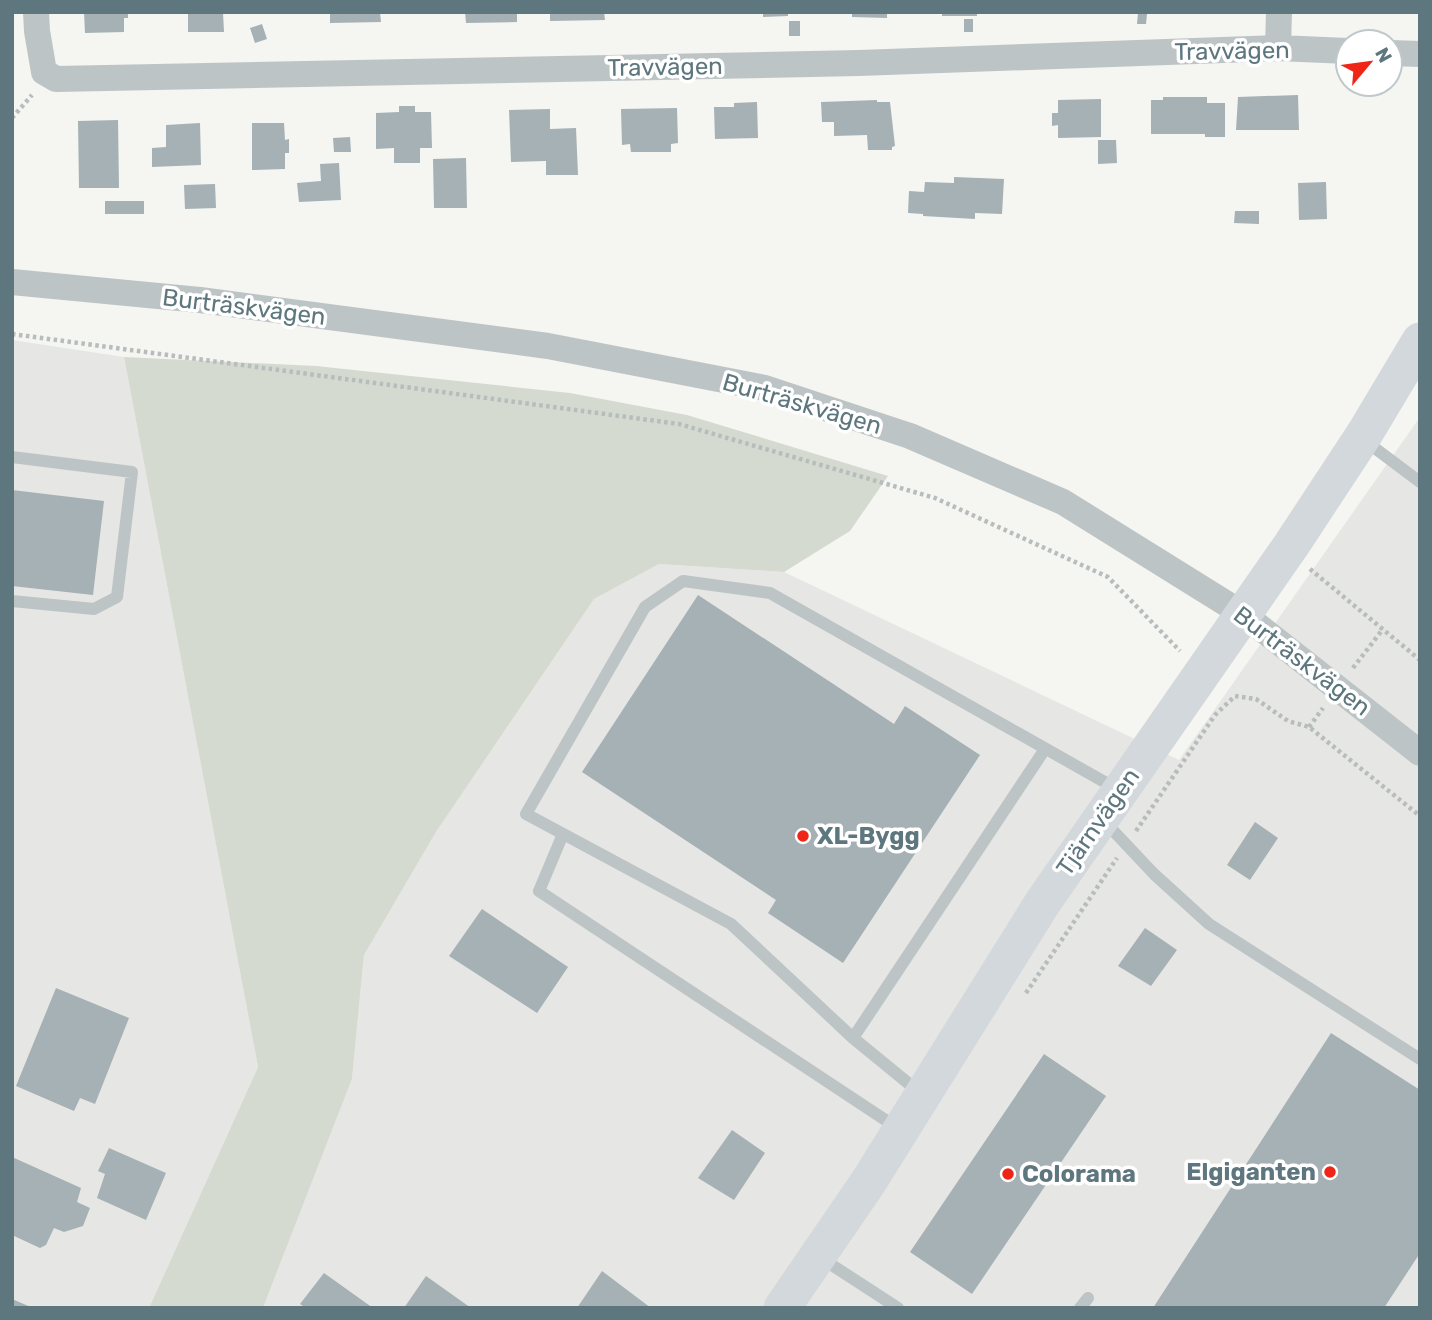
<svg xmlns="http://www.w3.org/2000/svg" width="1432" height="1320" font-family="Rubik,sans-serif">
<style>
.built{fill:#e6e6e4}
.green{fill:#d5dad0}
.building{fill:#a5b1b5}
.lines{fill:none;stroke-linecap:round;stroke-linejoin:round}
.path{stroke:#b7bcbd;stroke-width:4.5;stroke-dasharray:3.5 3.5;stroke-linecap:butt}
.lane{stroke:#bdc4c6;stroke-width:12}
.street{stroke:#bdc4c6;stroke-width:26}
.secondary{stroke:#d2d8db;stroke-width:37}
.poi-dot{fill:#ef2617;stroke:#fff;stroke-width:2.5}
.labels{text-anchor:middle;stroke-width:7;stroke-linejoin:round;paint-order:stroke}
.street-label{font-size:24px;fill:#5e767e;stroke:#fff}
.poi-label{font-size:24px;font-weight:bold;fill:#5e767e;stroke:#fff;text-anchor:start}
</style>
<rect width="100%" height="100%" fill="#f5f5f1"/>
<!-- built -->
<path class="built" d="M12,340L124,357L258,1067L149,1308H12Z
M1420,417V1308H263L352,1079L364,955L436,832L594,599L659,564L784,572L1179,760Z"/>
<!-- green -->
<path class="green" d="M124,357L316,366L570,393L687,415L888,476L850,531L784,572L659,564L594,599L436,832L364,955L352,1079L263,1308H149L258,1067Z"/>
<!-- building -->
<path class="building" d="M84,12H128V18H124V32L85,33Z
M188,12H223L224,32H188Z
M330,12H380L381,22L330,23Z
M465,12H517V22L466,23Z
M550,12H604L605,20L550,21Z
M763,12H788V16L763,17Z
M852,12H887V18L852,17Z
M942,12H977V16H942Z
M1138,13L1147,14L1146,24H1137Z
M964,19H973V32H964Z
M789,21H800V36H789Z
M262,24L267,39L255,43L250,28Z
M1298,95L1299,130H1236L1238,97Z
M1163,97H1207V103H1225V137H1205V134H1151V100H1163Z
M1101,99V137L1058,138V125L1052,126V113H1058V100Z
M877,100V102H890L895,146L892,147V150H868L867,135L834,136V122H822L821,102Z
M757,102L758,138L715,139L714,107H734V103Z
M399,106H415V112H431L432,148H420V163H394V148L376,149V113L399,112Z
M677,108L678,143L671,144V152H631L630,144L622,145L621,109Z
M550,109V129L576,128L578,175H546V161L511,162L509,110Z
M118,120L119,188H79L78,121Z
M200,123L201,165L152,167V148L166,147V125Z
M252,123H284L285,140L289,139V153H285V169L252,170Z
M350,137L351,152H334L333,138Z
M1098,140H1116L1117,163L1098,164Z
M466,158L467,208H434L433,159Z
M339,163L341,200L299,202L297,183L321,181L320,164Z
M954,177L1004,179L1002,214L975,213V219L923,216V214L908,213L909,191L924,192L925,182L954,183Z
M1326,182L1327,219L1299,220L1298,183Z
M215,184L216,208L185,209L184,185Z
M105,201H144V214H105Z
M1235,211H1259V224L1234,223Z
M12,490L104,501L93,595L12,586Z
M698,595L894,724L905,706L980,755L843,963L768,913L776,900L582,772Z
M1255,822L1278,838L1250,880L1227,865Z
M482,909L568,967L537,1013L449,956Z
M1145,928L1177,950L1151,986L1118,966Z
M56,988L129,1018L95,1104L80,1098L74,1111L16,1086Z
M1331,1033L1420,1090V1253L1384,1308H1153Z
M1044,1054L1106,1096L972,1294L910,1252Z
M732,1130L765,1153L734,1200L698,1178Z
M109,1148L166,1173L146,1220L97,1198L105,1174L98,1171Z
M12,1157L81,1188L77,1202L90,1208L83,1226L64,1232L54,1228L46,1245L40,1248L12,1235Z
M602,1271L651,1308H577Z
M324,1273L373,1308H306L300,1304Z
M426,1276L471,1308H404Z
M12,1299L33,1308H12Z"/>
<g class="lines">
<!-- path -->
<path class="path" d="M12,118L32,95
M12,334L679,424L935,498L1108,577L1180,651
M1310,569L1420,660
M1353,668L1383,629
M1309,727L1323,708
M1136,831L1215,715L1235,696L1256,699L1288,721L1309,727L1420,816
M1026,993L1117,858"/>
<!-- lane -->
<path class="lane" d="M1367,437L1376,449L1420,482
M12,457L132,472L117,597L94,609L12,601
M1104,821L1154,874L1209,924L1420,1059
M563,834L539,891L899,1129
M853,1038L1045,749
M919,1092L853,1038L731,924L526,814L645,607L683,581L770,593L1117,789
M821,1258L898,1308
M1080,1308L1088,1298"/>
<!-- street -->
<path class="street" d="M36,12L37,31L44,72L56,79L859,63L1278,48L1348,51
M1278,48L1279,12
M1390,53L1420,54
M12,282L200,300L548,346L765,388L910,436L1063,502L1243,614L1420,753"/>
<!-- secondary -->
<path class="secondary" d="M782,1308L869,1181L1043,902L1292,544L1365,433L1420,341"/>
</g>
<!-- markers -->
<g class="poi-dot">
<circle cx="803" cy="836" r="7"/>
<circle cx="1330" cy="1172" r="7"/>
<circle cx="1008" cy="1174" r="7"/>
</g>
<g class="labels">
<!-- street labels -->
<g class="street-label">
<text transform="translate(1232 51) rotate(-1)" y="8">Travvägen</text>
<text transform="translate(665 67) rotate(-1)" y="8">Travvägen</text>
<text transform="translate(244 307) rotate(7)" y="8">Burträskvägen</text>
<text transform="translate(802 404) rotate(16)" y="8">Burträskvägen</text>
<text transform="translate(1302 661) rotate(37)" y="8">Burträskvägen</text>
<text transform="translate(1098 822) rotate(-55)" y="8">Tjärnvägen</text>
</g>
<!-- poi labels -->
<g class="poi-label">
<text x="817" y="844">XL-Bygg</text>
<text x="1316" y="1180" text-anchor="end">Elgiganten</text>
<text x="1022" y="1182">Colorama</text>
</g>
</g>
<!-- border -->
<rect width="1432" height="1320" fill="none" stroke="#5e767e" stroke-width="28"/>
<!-- north arrow -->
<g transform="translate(1369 63) rotate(61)"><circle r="33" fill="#ffffff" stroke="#bfc8cb" stroke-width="2"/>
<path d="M0-5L12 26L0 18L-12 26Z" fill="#ef2617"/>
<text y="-10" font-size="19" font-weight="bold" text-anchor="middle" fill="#5e767e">N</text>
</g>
</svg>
